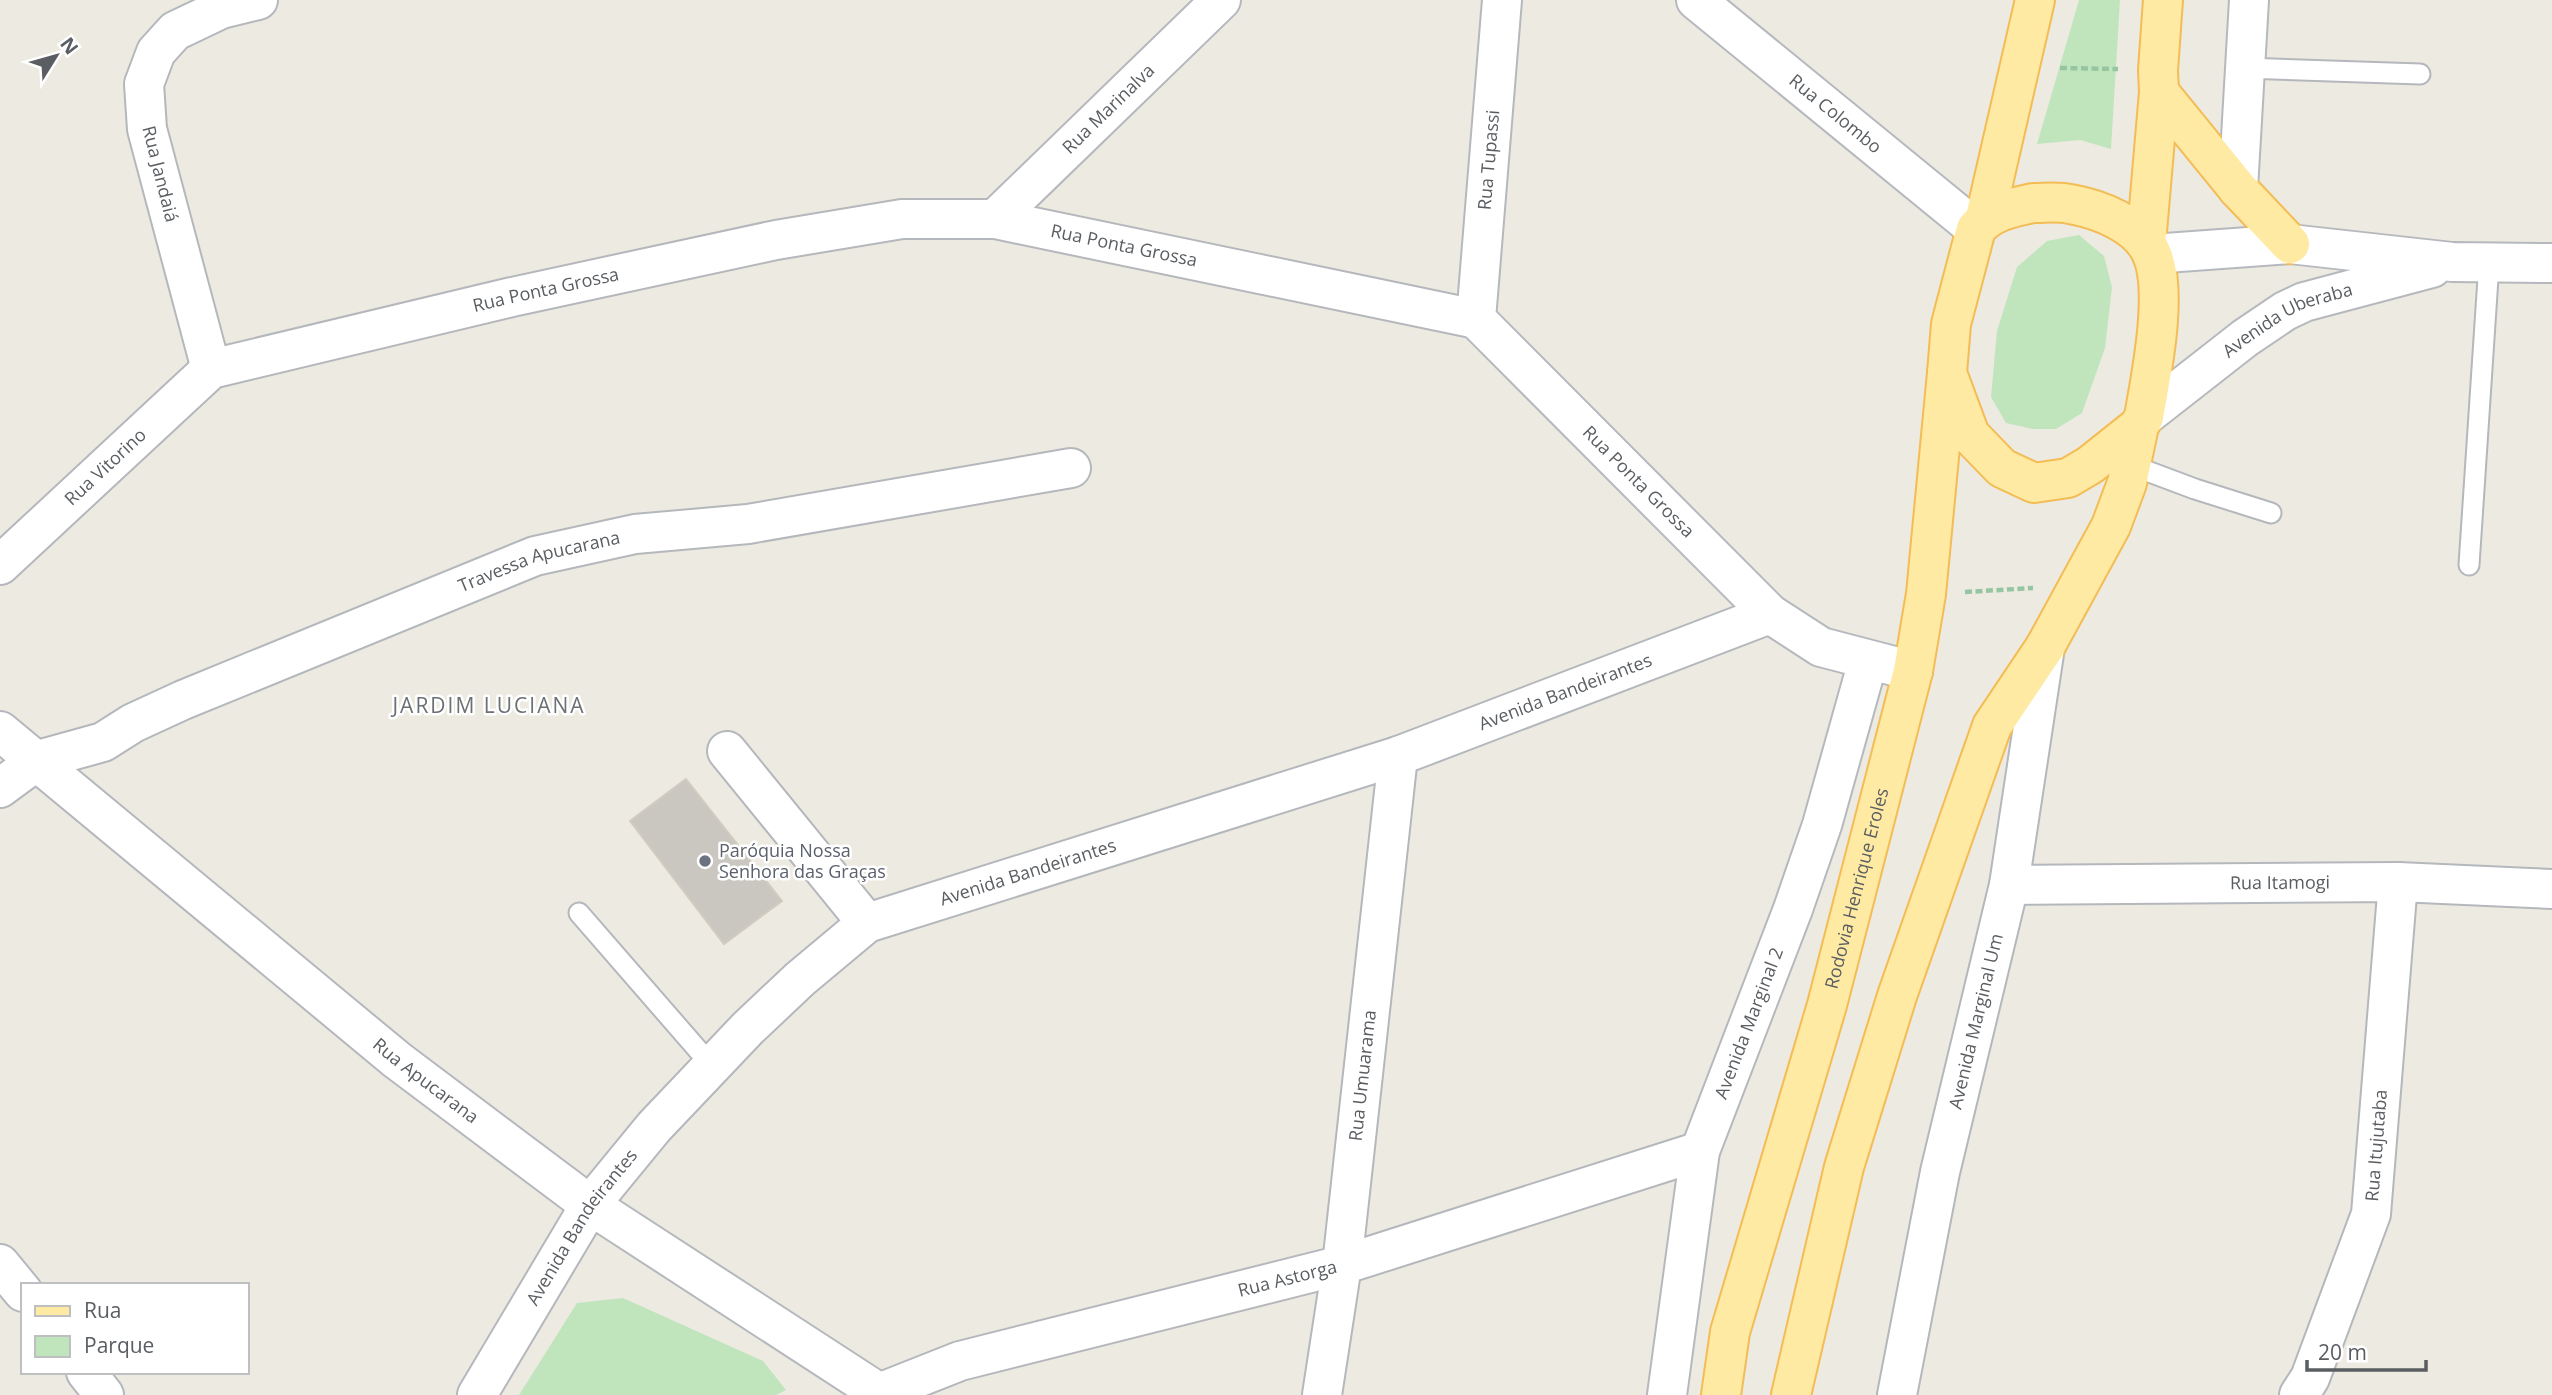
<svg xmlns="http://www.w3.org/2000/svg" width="2552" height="1395" font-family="'Open Sans',sans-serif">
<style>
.green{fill:#c0e5bd}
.building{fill:#cac6c0;stroke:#d2cbc0;stroke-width:2}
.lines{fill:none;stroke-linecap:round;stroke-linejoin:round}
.lane-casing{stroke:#b4b8bc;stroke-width:23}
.street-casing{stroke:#b4b8bc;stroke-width:42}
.secondary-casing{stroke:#b5b9be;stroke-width:42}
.primary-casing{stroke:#f3bc55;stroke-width:42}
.path{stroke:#96c6a1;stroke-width:4.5;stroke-dasharray:7 3.5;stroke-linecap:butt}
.lane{stroke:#fff;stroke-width:19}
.street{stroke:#fff;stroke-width:38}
.secondary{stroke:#fff;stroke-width:38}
.primary{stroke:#ffeaa4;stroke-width:38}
.worship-dot{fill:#6b7280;stroke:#fff;stroke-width:2.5}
.labels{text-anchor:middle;stroke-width:5;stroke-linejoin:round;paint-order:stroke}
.street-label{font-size:18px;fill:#5a5e62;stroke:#fff}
.worship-label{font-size:18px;fill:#5b616d;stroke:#fff;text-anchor:start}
.quarter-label{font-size:21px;letter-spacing:2px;fill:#6b7074;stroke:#fff}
</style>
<rect width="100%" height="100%" fill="#edeae1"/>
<!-- green -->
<path class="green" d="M2079,0H2120L2111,149L2080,140L2037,144Z
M2079,235L2104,256L2112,287L2105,348L2082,413L2056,429H2033L2006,423L1991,397L1997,331L2017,267L2047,241Z
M623,1298L763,1361L786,1390L776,1395H519L577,1303Z"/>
<!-- building -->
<path class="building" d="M686,779L782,901L724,944L630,821Z"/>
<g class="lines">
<defs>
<path id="lane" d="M2243,68L2420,74
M2131,465L2195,489L2271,513
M2469,565L2489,263
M579,913L712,1066"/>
<g id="street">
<path id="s1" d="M995,219L1221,0"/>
<path d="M211,369L147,129L144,84L156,52L175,31L221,9L258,0"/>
<path id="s2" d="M0,565L211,369L512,297L776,240L902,219H995L1476,319"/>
<path id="s3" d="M0,731L397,1060L590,1205L878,1392V1395"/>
<path d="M727,751L867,923"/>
<path id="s4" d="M0,788L38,760L103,742L133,723L183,700L535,556L635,534L748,524L1071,468"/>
<path id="s5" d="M2009,885L2398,882L2552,889"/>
<path d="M0,1264L23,1292"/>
<path d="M86,1372L104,1395"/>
<path id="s6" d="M477,1395L590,1205L654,1127L748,1028L800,979L867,923L1398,756L1770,614"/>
<path id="s7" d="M874,1395L960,1361L1342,1265L1700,1151"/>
<path id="s8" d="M1322,1395L1342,1265L1398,756"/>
<path id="s9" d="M1897,1395L1940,1172L2009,885L2045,647"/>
<path id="s10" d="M2299,1395L2310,1378L2371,1214L2398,882"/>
</g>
<g id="secondary">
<path id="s11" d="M1502,0L1476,319L1770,614L1821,647L1913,671"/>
<path id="s12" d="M1696,0L1976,229"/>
<path d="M2238,189L2249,0"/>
<path d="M2152,254L2290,244L2452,262L2552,263"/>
<path id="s13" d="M2144,417L2245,338L2285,311L2304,302L2432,268"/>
<path id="s14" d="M1667,1395L1700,1151L1793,909L1822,825L1868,661"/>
</g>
<g id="primary">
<path d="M2159,92L2238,189L2290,244"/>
<path d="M2033,203C2045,203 2058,201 2070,204C2099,209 2138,224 2151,252C2169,290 2151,376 2144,417L2139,426L2090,465L2068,478L2034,483L2002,468L1970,435L1947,373L1951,324L1976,229C1991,211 2011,208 2033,203Z"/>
<path d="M1985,218L2035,0"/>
<path d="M2146,243L2159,92L2158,70L2163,0"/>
<path id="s15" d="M1721,1395L1730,1332L1827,1005L1913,671L1926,594L1947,373"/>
<path d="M1791,1395L1844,1167L1897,996L1992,726L2045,647L2111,526L2127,483L2139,426"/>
</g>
</defs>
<!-- lane casing -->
<use href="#lane" class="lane-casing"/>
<!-- street casing -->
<use href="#street" class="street-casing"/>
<!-- secondary casing -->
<use href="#secondary" class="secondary-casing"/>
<!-- primary casing -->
<use href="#primary" class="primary-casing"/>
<!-- path -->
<path class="path" d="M2060,68L2118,69
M1965,592L2033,588"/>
<!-- lane -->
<use href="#lane" class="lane"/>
<!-- street -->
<use href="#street" class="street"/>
<!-- secondary -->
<use href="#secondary" class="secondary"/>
<!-- primary -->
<use href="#primary" class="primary"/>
</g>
<!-- markers -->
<circle class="worship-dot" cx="705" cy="861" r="7"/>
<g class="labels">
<!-- street labels -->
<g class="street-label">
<text dy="6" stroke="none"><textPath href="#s1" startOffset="158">Rua Marinalva</textPath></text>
<text dy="6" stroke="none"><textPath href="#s12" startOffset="180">Rua Colombo</textPath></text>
<text transform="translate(1489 160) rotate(-85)" y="6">Rua Tupassi</text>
<text transform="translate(160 174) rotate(76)" y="6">Rua Jandaiá</text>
<text dy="6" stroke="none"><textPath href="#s2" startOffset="1220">Rua Ponta Grossa</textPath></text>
<text dy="6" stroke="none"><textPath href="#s2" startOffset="632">Rua Ponta Grossa</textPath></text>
<text dy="6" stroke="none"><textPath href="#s13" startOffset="175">Avenida Uberaba</textPath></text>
<text dy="6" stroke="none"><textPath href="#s2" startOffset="144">Rua Vitorino</textPath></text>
<text dy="6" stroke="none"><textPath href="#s11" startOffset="550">Rua Ponta Grossa</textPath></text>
<text dy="6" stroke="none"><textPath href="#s4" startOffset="588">Travessa Apucarana</textPath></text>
<text dy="6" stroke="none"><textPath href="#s6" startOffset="1353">Avenida Bandeirantes</textPath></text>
<text dy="6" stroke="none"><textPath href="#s6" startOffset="786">Avenida Bandeirantes</textPath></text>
<text dy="6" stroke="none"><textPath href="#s5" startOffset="271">Rua Itamogi</textPath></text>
<text dy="6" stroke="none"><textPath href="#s15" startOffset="525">Rodovia Henrique Eroles</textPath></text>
<text dy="6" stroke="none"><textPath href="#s9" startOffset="382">Avenida Marginal Um</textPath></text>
<text dy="6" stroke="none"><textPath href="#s14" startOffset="383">Avenida Marginal 2</textPath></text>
<text dy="6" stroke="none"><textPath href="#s8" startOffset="322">Rua Umuarama</textPath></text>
<text dy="6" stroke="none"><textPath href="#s3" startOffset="551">Rua Apucarana</textPath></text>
<text dy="6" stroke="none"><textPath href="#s10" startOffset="264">Rua Itujutaba</textPath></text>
<text dy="6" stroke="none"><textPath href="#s6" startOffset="198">Avenida Bandeirantes</textPath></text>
<text dy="6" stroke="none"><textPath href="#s7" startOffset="430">Rua Astorga</textPath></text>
</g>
<!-- worship labels -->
<g class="worship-label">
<text x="719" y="857">Paróquia Nossa<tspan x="719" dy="21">Senhora das Graças</tspan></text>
</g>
<!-- quarter labels -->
<g class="quarter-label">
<text x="489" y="713">JARDIM LUCIANA</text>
</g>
</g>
<!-- legend -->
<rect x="21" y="1283" width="228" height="91" fill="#ffffff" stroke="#bdbfc0" stroke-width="2"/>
<rect x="35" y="1306" width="35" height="10" fill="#ffeaa4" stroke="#bdbfc0" stroke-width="2"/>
<text x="84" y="1318" font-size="21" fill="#5a5e62">Rua</text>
<rect x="35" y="1336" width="35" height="21" fill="#c0e5bd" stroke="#bdbfc0" stroke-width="2"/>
<text x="84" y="1353" font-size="21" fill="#5a5e62">Parque</text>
<!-- north arrow -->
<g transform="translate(56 56) rotate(53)" stroke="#ffffff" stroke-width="5" paint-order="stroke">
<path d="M0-5L12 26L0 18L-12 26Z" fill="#5a5e62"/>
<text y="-10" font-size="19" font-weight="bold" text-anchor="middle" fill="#5a5e62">N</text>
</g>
<!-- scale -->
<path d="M2307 1360v10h119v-10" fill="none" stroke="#5a5e62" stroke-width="3.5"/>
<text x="2318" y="1360" font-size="21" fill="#5a5e62" stroke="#ffffff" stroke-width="5" paint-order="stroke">20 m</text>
</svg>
